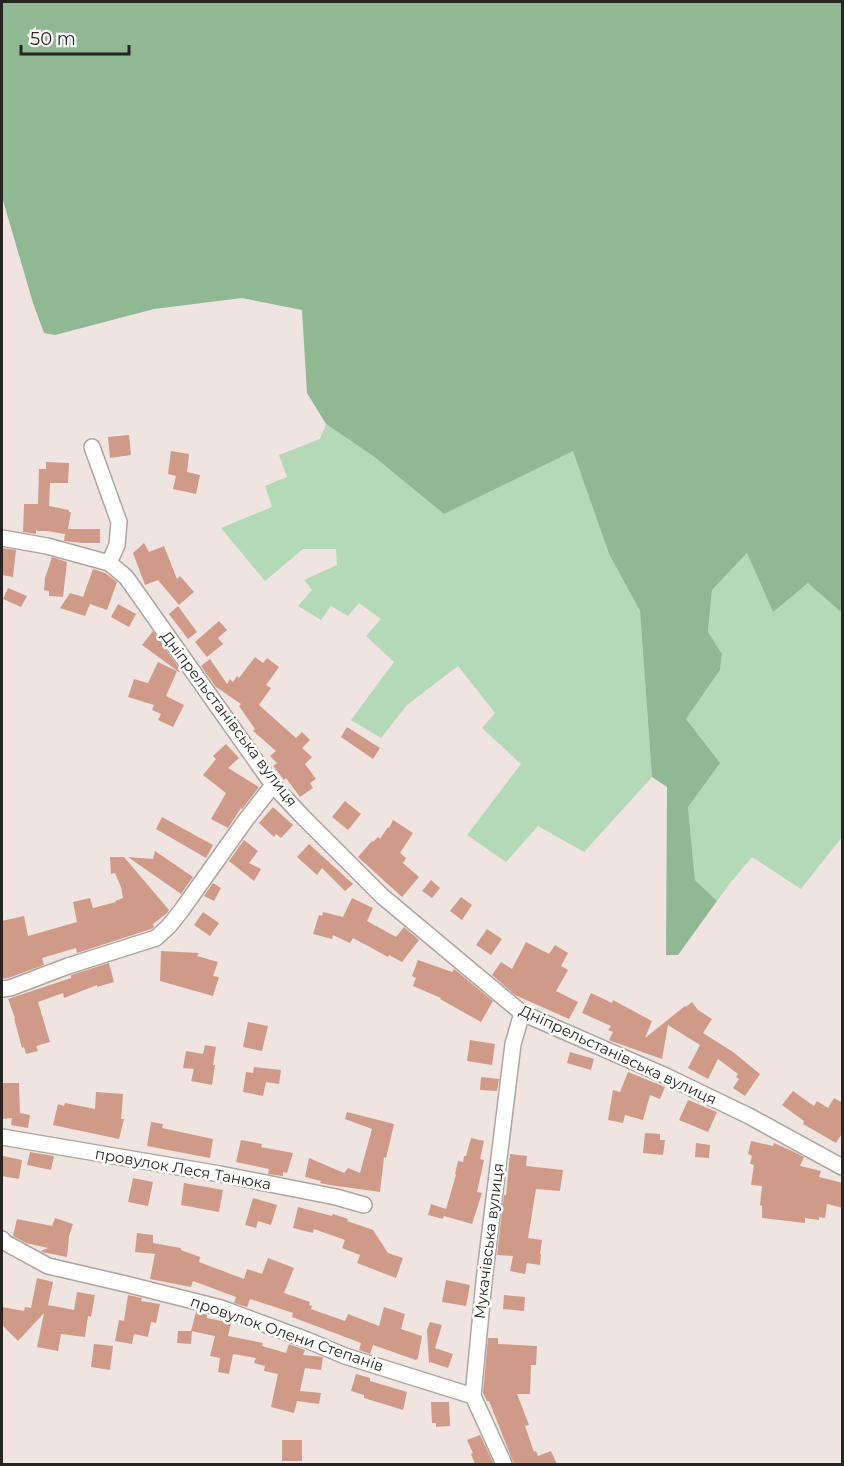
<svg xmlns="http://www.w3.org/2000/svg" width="844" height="1466" font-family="Montserrat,sans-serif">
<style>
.green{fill:#b3d9b6}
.forest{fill:#90b893}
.building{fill:#cf9b88}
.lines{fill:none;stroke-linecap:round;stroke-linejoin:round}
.street-casing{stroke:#aea4a0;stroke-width:18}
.street{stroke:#fff;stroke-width:15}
.labels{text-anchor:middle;stroke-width:5;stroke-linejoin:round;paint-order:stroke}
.street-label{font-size:15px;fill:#282422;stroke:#fff}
</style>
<rect width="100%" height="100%" fill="#efe4e0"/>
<!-- green -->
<path class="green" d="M326,424L373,456L444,514L573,450L609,554L640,611L652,777L584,852L538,826L506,862L467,835L521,764L482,728L495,713L458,666L407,705L381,738L351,720L394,662L366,636L381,619L359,603L348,616L331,606L321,620L298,606L312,590L304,580L337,565L336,549H303L265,581L221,528L272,507L265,486L287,477L279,455L320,439Z
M747,553L773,611L808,583L842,613V837L801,889L752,857L731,882L717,901L695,880L688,807L719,763L686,719L720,670L722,654L708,633L712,590Z"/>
<!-- forest -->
<path class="forest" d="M2,2H842V613L808,583L773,612L747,553L712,590L708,632L722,654L720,670L686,719L720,763L688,807L695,880L717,901L678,955H666L667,787L652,777L640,611L609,554L573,451L444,514L373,456L326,424L307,393L302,310L242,298L154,309L55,335L44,333L33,303L2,197Z"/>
<!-- building -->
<path class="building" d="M129,435L131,455L110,458L108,437Z
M171,451L189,454L187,472L200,475L196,494L173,489L176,476L168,474Z
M46,462L69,463L68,483H50L49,506L69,510V512H71L68,529H100V543H82L64,541L65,534L47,531H37L36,529V534L23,532L24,504H38L39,469H46Z
M144,543L149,552L164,546L177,579L180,576L194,592L179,605L158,580L145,585L133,553Z
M2,548L16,550L13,577L2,575Z
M52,557L67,562L63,597L49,596V591L44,590L45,578Z
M93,569L105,573L117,582L107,610L90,604L85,616L60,608L70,593L83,597Z
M8,588L27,596L21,607L3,599Z
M118,604L136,614L129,627L111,617Z
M178,606L197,632L188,639L169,614Z
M219,621L227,630L218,638L223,644L207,657L195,642Z
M153,631L181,671L179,672L142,645Z
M255,657L263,663L267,658L279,667L266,685L271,688L259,705L296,738L302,732L310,740L302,748L312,757L305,764L316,779L310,783L313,788L300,797L286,778L284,780L273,766L277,763L270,756L276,751L253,731L255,729L239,706L241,704L216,687L201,666L210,659L227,684L230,679L233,682L237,676L239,678Z
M158,662L177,671L166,696L184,705L173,727L158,720L161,714L152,710L154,705L128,697L134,679L148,683Z
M347,727L380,748L373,759L341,737Z
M226,744L239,758L228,768L259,787L242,809L241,808L228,828L211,819L226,793L203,775L216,759L213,756Z
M345,801L361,814L348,830L332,817Z
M273,807L293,825L281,838L276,834L274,837L259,823Z
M162,817L213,845L206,858L156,829Z
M393,820L413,833L400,853L406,858L403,863L419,877L402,897L358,857L372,841L373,842L378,837L380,839L388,827L389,828Z
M244,840L258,851L249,863L261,869L254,881L229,861Z
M309,844L353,884L345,891L322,868L317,875L297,857Z
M155,851L193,877L181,894L128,857L153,859Z
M110,857H124L169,910L167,913L153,924L154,927L151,929L77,953L76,948L42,958L44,965L8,978L2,979V921L24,916L28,936L77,922L73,902L90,898L93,908L116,902L115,901L123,898L121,887L115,873L111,874Z
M431,880L440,888L432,898L422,891Z
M213,883L221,888L214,901L204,896Z
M461,897L472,905L462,920L450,911Z
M352,898L373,908L367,921L396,937L404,927L419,940L402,962L389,955L388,957L353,938L350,943L333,935L332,939L313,934L319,915L322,916L323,912L343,917Z
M203,912L219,923L210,936L194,925Z
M487,929L502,939L491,955L476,945Z
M526,942L549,954L555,945L568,953L561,966L568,970L556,991L578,1002L569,1019L515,995L492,975L501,962L512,969Z
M161,951L199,953L197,956L218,962L213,976L219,977L213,996L160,981Z
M418,960L452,972L454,969L493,1001L481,1022L440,999L441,998L413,986L416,978L412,976Z
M109,963L114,982L97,987V985L64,998L63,993L38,1002L50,1042L36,1046L38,1051L26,1054L24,1047L22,1048L14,1018H15L8,999L71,978V975Z
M591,993L612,1003L613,1000L652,1021L645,1038L685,1006L686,1007L692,1002L698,1010L712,1019L703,1033L733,1052L760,1074L745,1096L733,1088L739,1079L736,1077L738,1074L718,1059L708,1079L688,1068L700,1045L668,1025L662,1059L611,1041L609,1040L613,1032L608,1030L611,1026L582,1013Z
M248,1022L268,1026L262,1051L243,1047Z
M470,1040L495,1044L492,1065L467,1061Z
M205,1045L216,1047L213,1065H215L212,1085L191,1081L194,1069L183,1068L186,1051L203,1054Z
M570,1052L594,1059L591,1070L567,1063Z
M254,1067L281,1070L279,1084L266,1082L263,1096L243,1092L246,1072L253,1073Z
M628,1072L665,1087L660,1099L650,1095L643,1120L625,1115L623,1123L608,1120L613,1090L620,1092Z
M481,1077L499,1079L497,1091L480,1090Z
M2,1083H19L20,1113L30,1115L28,1128L11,1125L12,1118L2,1119Z
M793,1091L814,1106L817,1101L828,1108L834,1098L843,1103V1132L836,1143L803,1124L804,1121L782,1105Z
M96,1092L123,1094L121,1119H124L119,1139L53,1125L58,1104L64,1106L65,1103L95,1109Z
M688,1100L717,1112L708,1132L679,1120Z
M347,1112L394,1124L386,1158L384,1157L380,1192L330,1185L320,1183L321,1181L305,1177L309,1158L344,1173L348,1168L360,1173L372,1129L345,1119Z
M151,1122L163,1124L162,1128L213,1139L210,1158L147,1146Z
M645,1133L660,1134V1140H665L663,1155L643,1153Z
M471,1138L484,1141L480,1159L484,1160L477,1192L482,1193L472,1224L444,1216L456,1175L455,1174L458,1161L463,1162L464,1156H466Z
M241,1140L262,1144L261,1147L293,1153L287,1173L283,1172V1176L268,1174L269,1169L236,1162Z
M751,1141L773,1146L774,1143L792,1151L804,1157L800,1166L821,1171L819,1177L843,1183V1208L827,1204L825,1218L819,1217V1220L805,1218V1223L762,1218V1206L760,1205L762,1186L751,1185L754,1165L750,1164L752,1156L748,1154Z
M696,1143L710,1145L709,1158L695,1157Z
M30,1152L54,1156L51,1170L27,1165Z
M510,1154L527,1156L526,1166L563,1170L560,1191L536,1189L528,1238L542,1240L540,1254H541L540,1265L527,1263L525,1274L510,1271L513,1256L497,1255L504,1195H506Z
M3,1156L22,1160L19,1179L2,1176Z
M133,1178L153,1182L148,1206L128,1202Z
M184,1183L223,1190L219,1212L181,1205Z
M253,1198L277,1205L271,1225L258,1221L256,1228L245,1225Z
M431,1204L446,1209L443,1219L428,1215Z
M298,1207L332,1216L333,1214L348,1219L347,1221L373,1230L388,1253L403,1258L396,1278L357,1263L360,1255L342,1248L345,1240L314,1229L313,1233L293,1228Z
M55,1218L73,1224L69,1236L67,1257L42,1252L41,1251L48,1248L26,1243L13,1236L17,1219L52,1226Z
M137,1233L153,1235V1243L181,1248V1250L200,1257L199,1262L244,1279L247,1269L262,1274L268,1258L294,1268L284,1293L310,1302L309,1305L312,1306L311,1309L345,1321L348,1314L379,1326L384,1307L405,1314L401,1329L422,1336L418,1358L416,1360L373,1345L370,1354L359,1350L361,1343L292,1317L293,1313L250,1299L247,1307L234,1303L236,1297L193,1281L191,1287L150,1279L155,1254L135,1252Z
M37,1278L53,1282L48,1305L74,1310L77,1292L95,1295L91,1317L88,1316L85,1337L61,1334L58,1351L37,1347L44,1313L18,1341L2,1325V1307L24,1311L25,1307L31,1308Z
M446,1280L470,1285L466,1306L442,1302Z
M128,1295L142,1298L141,1301L160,1304L156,1323L151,1322L148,1337L134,1334L132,1344L115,1341L119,1320L124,1321Z
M504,1295L525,1297L524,1311L503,1309Z
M196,1312L207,1315V1318L231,1323L228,1336L263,1343L262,1346L286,1353L289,1344L305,1350L303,1355L323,1357L321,1370L305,1368L300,1391L321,1393L319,1404L297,1401L294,1413L271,1407L278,1374L264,1371L265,1366L254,1363L256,1358L233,1354L229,1374L218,1372L220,1358L210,1356L215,1336L191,1331Z
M430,1322L442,1325L435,1348L453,1354L448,1368L430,1362L429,1364L427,1330Z
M178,1331H192L191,1344L177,1343Z
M488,1338H498V1344L537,1346L536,1365H531L530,1394H517L529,1425L525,1426L534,1452L536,1451L538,1456L551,1451L557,1464H514L489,1401H487L483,1393Z
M94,1344L113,1346L110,1370L91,1367Z
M356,1374L370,1378V1381L407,1392L403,1410L364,1398V1395L351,1391Z
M431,1402H449L450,1426L436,1427V1423H432Z
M480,1435L494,1464H475L471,1454L473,1453L467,1440Z
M282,1440H302V1461H282Z"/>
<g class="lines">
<defs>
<path id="street" d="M92,447L119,522L117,545L109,563
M2,538L47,546L109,563L126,577L273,785L302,816L382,896L522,1013L666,1076L749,1116L842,1167
M2,989L10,988L68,966L156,938L169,926L181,911L245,821L273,785
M2,1137L220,1174L336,1197L364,1205
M2,1239L4,1242L48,1266L130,1285L221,1308L307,1340L345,1356L473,1396
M504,1464L473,1396L484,1281L513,1044L522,1013"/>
</defs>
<!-- street casing -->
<use href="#street" class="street-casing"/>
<!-- street -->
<use href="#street" class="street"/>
</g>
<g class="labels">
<!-- street labels -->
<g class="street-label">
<text transform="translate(229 719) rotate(53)" y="5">Дніпрельстанівська вулиця</text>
<text transform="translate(618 1055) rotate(25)" y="5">Дніпрельстанівська вулиця</text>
<text transform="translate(183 1169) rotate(10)" y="5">провулок Леся Танюка</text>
<text transform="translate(489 1241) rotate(-83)" y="5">Мукачівська вулиця</text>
<text transform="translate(287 1334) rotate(19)" y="5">провулок Олени Степанів</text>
</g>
</g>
<!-- border -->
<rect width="844" height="1466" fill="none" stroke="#282422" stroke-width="6"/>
<!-- scale -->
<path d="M21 45v9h108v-9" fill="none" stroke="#282422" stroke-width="3"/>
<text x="30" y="45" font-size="18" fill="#282422" stroke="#ffffff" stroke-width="4.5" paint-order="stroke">50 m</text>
</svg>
